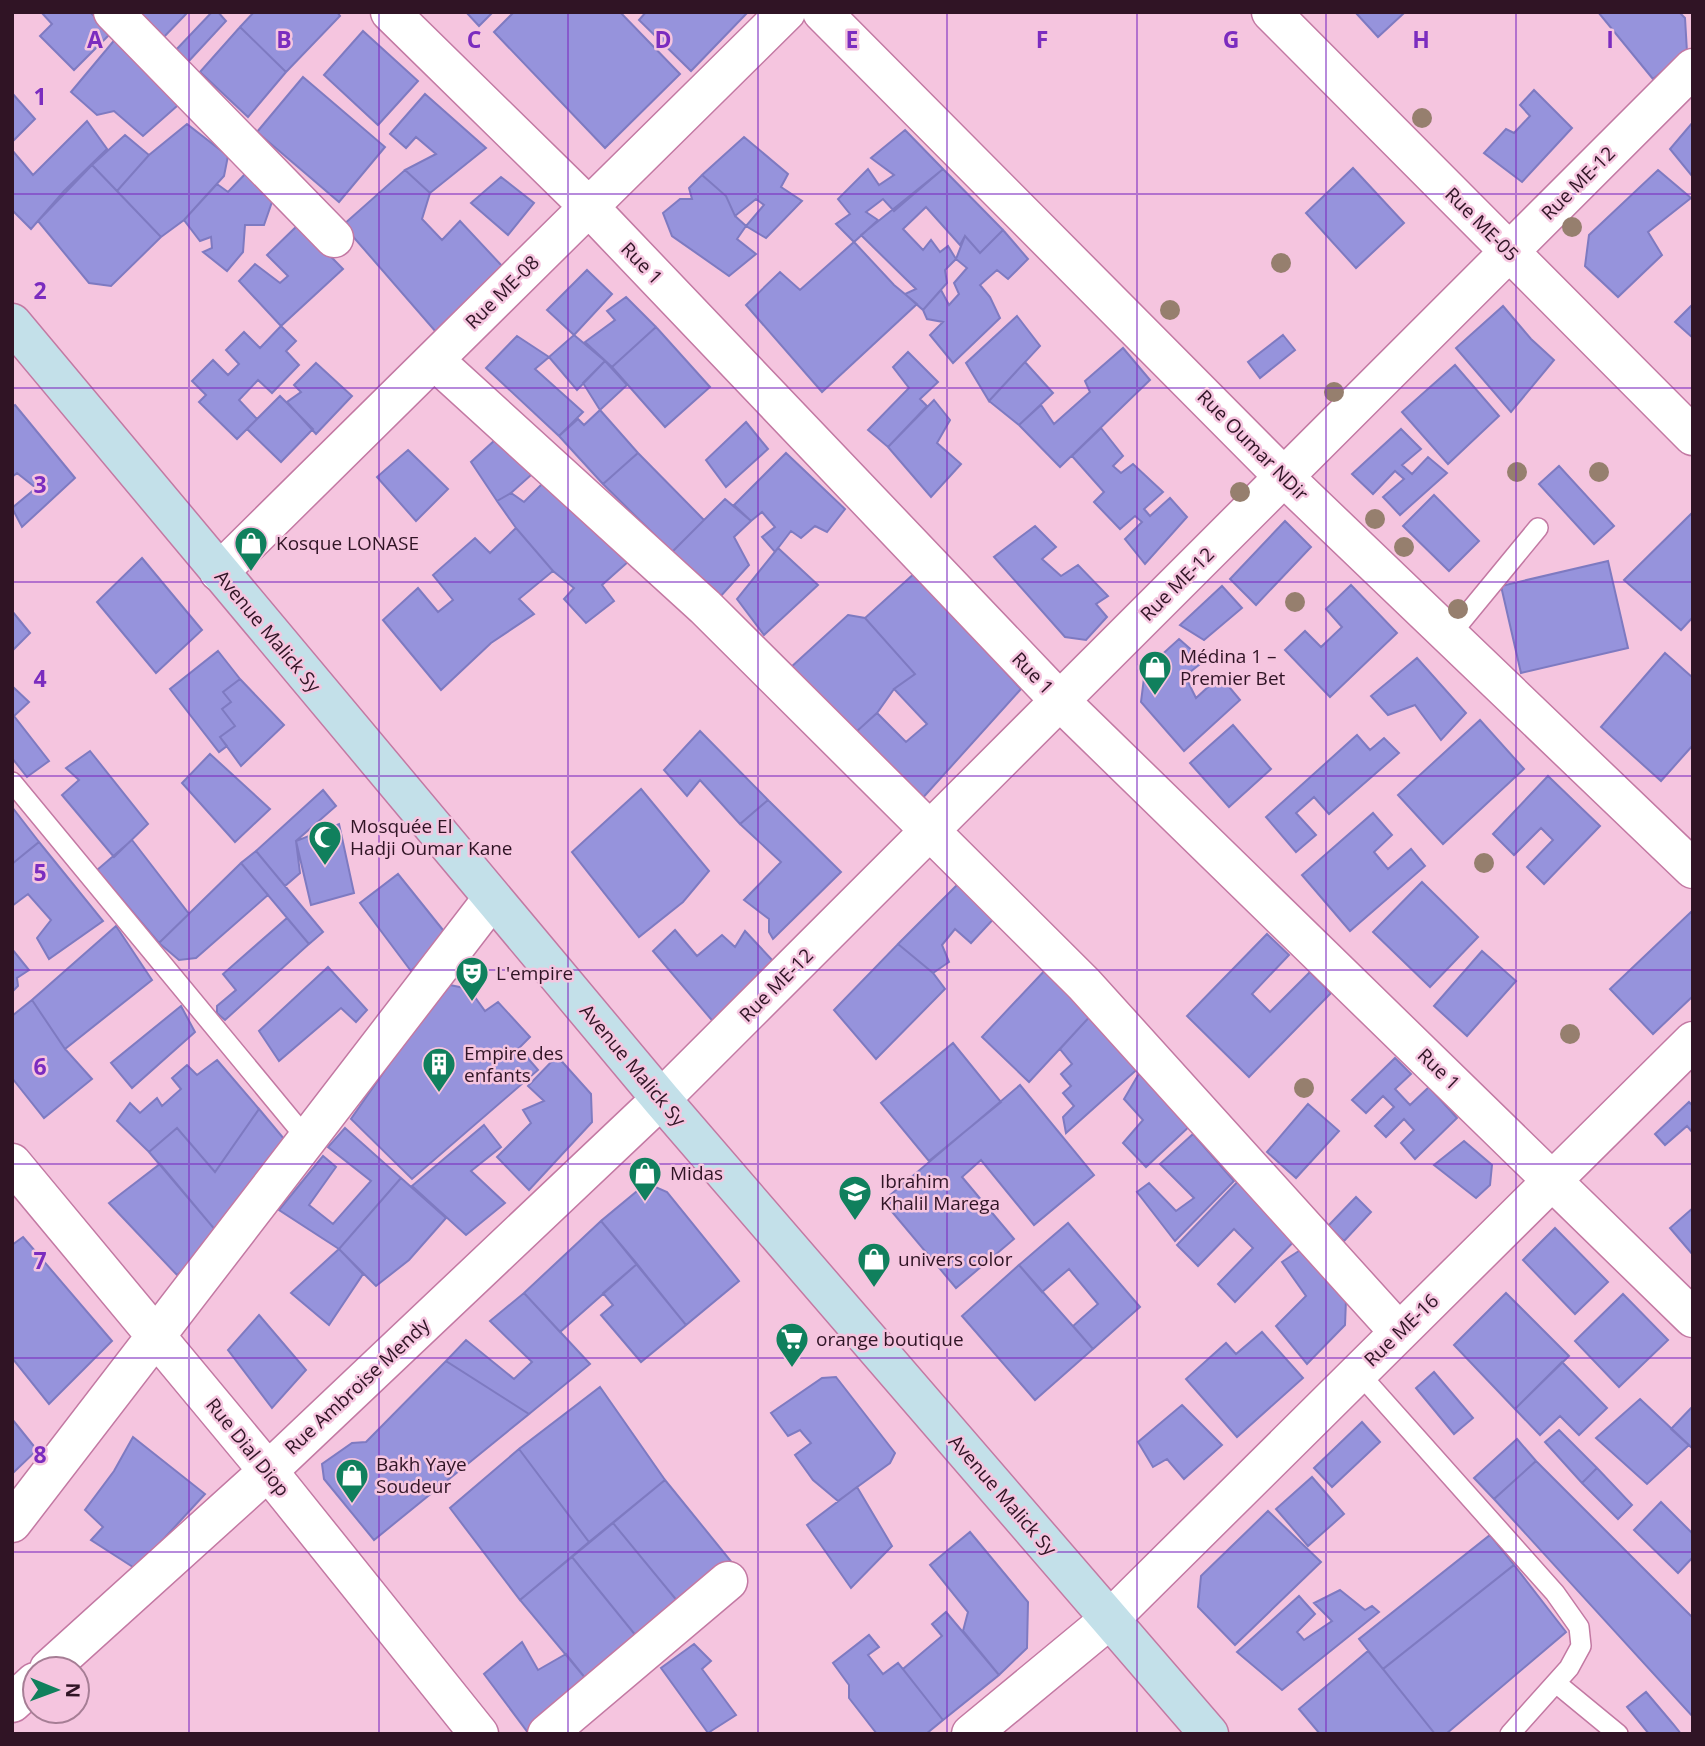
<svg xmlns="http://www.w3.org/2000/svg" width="1705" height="1746" font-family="'Open Sans',sans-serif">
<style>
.building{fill:#9693dc;stroke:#7e7ac1;stroke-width:2}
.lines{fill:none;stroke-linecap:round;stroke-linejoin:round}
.service-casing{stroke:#c379a3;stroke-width:22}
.minor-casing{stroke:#c379a3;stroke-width:41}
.secondary-casing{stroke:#c379a3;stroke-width:41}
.service{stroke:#fff;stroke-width:19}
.minor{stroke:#fff;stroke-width:38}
.secondary{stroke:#c3e0e9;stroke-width:38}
.tree{fill:#967f6e}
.grid{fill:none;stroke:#7b2cbf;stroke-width:2;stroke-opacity:0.55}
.labels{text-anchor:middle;stroke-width:5;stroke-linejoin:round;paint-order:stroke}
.street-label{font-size:19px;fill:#301425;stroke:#f5c5df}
.poi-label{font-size:19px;fill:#301425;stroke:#f5c5df;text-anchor:start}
.grid-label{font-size:23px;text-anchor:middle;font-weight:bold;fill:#7b2cbf;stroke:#f5c5df;stroke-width:5;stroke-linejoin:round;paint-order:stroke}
</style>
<rect width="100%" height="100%" fill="#f5c5df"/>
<!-- building -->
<path class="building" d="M41,12H90L111,33L74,70L40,36L52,24Z
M134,12H188L161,40Z
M212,12H218L226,21L187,63L174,52Z
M254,12H337L340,16L286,72L240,27Z
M466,12H493L479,26Z
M514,12H620L680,74L605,148L494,32Z
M646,12H748L691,71L639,20Z
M1355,12H1401L1403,14L1378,37Z
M1598,12H1679L1685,18L1687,52L1653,79Z
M240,27L286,72L248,117L200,72Z
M363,31L418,81L378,125L324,75Z
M117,37L185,99L143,136L114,111L97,115L71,92Z
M303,77L385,147L339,202L257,132Z
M1534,90L1572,128L1522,182L1484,153L1506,129L1514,133L1530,116L1520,105Z
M12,93L35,119L12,142Z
M425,94L486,148L430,193L405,170L436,154L416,137L406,148L390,134Z
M87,121L107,149L64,191L31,229L12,210V150L33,175Z
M1693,122V176H1692L1670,149Z
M187,124L228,156L224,176L184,220L161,237L117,191L149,155Z
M905,130L943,169L894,211L883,199L866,212L878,220L854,242L836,224L850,214L838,199L868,169L879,185L894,175L871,158Z
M125,135L149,155L117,191L92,165Z
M744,137L788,174L781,187L802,201L766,238L746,226L764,205L756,199L735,216L726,196L702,175Z
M92,165L161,237L111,286L89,283L38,221Z
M1353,168L1404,223L1356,268L1306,213Z
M943,169L1003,230L980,253L965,236L960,245L926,207L903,229L923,250L931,240L940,252L948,246L956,259L945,270L947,283L923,310L905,294L916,289L861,235Z
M405,170L430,193L422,219L442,240L460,221L502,266L436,332L343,225Z
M1658,170L1691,198L1648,232L1662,255L1618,297L1585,266L1589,235Z
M246,173L273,199L264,225H245L243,252L227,271L203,252L212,248L211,237L200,241L184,220L217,184L228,192Z
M702,175L726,196L735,216L746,226L737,239L756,254L729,276L672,236L663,213L680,199H692L689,188Z
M501,177L534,203L508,235L471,203Z
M299,224L343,269L281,326L239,281L255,264L280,283L288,276L267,255Z
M1003,230L1028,259L1008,279L997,270L980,285L990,297L1000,318L953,363L930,335L943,322L927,319L923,310L941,290L949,305L959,294L954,283L967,268L956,259L965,236L980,253Z
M854,242L894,285L917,304L822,392L746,305L780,272L800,290Z
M587,270L612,294L574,335L547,310Z
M626,297L656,327L612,367L585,342L615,320L607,311Z
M1693,304V338L1675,322Z
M1503,306L1531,339L1554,360L1511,412L1456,348Z
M1017,316L1040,346L989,401L966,363Z
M281,326L296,341L286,351L299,365L272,393L258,380L239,400L257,419L237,439L199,402L206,395L192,381L213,360L228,375L239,364L226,350L244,332L260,348Z
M656,327L710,387L665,427L612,367Z
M574,335L605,361L577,390L549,357Z
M1283,335L1295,350L1260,378L1248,362Z
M517,336L549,357L535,369L583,412L559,436L486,368Z
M1123,348L1150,380L1060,467L1019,425L1041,405L1054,424L1090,392L1085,381Z
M908,352L938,382L920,399L927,406L888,447L868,430L909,388L893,367Z
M605,361L627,385L600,410L583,383Z
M1025,362L1053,393L1019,425L989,401Z
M316,363L352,396L316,434L287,402L301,392L294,385Z
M1455,365L1499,416L1448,464L1402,412Z
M280,396L313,429L281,462L247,429Z
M934,400L950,420L937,443L961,464L931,497L888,447Z
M15,405L75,478L22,527L12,508L36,488L17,473L12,477V407Z
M600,410L638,453L603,484L559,436L578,419L584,425Z
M746,422L768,449L726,487L706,460Z
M1101,428L1123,456L1113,466L1121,473L1133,464L1163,492L1144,509L1150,516L1170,498L1187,517L1145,564L1125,539L1142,522L1135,516L1120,529L1094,502L1104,492L1072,456Z
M507,429L540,467L511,493L497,501L471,462Z
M1401,429L1421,449L1402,465L1412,474L1428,457L1447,473L1400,515L1383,497L1404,479L1395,471L1373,494L1352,474Z
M408,450L448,489L416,521L377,477Z
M638,453L704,520L672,552L603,484Z
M786,453L845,509L827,532L815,526L801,538L791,531L775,552L762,537L775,527L762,512L751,521L734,505Z
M1559,466L1614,526L1594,544L1539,484Z
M551,475L629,561L602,585L614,601L586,623L564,599L574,588L553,571L516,528L497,501L511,493L524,502Z
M1434,495L1479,541L1449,571L1403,526Z
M725,499L751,521L734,537L749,565L719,598L672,552Z
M1693,512V617L1681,630L1624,580Z
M1285,521L1311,547L1256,605L1230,579Z
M1035,526L1056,547L1042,559L1061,576L1078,565L1108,596L1096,604L1107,617L1086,640L1065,637L994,557Z
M516,528L553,571L519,599L534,614L491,643L441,690L383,620L418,588L438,612L453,600L433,575L475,538L490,553Z
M778,548L818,585L764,635L737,599Z
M142,558L202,630L156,673L97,602Z
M1608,561L1628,648L1521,673L1501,586Z
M916,572L1021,689L920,801L856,732L877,713L906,742L927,724L894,689L915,674L865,618Z
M1351,585L1397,633L1330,697L1285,650L1305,631L1321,647L1342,627L1326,609Z
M1222,586L1242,608L1204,640L1180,625Z
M12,611L30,633L12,651Z
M848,615L865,618L915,674L894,689L877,713L856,732L790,668Z
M1179,639L1204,661L1185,676L1196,698L1220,676L1240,700L1184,751L1141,702L1145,670Z
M218,651L240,679L223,692L231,702L222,709L235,726L220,737L227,746L219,752L170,689Z
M1665,653L1693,678V745L1661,781L1601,727Z
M1417,658L1466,713L1441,740L1415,705L1388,715L1371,696Z
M240,679L284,725L241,766L220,737L235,726L222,709L231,702L223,692Z
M12,686L29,702L14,716L49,761L27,777L12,758Z
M1480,720L1524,769L1443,844L1398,795Z
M1233,725L1271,769L1229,807L1190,763Z
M700,731L768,800L740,824L700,780L687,796L664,770Z
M1357,735L1370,750L1384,738L1399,753L1329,814L1314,797L1296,813L1316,835L1296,852L1266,817Z
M90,751L148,824L114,857L62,795L79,780L66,768Z
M210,754L270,809L235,842L182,783Z
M1548,776L1600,826L1544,884L1527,867L1553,840L1541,828L1514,855L1493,834Z
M641,789L709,871L683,902L639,937L572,852Z
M323,790L336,806L296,841L300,873L285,886L256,851Z
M768,800L841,872L773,939L769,932V919L744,900L781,862L740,824Z
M12,807L39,842L12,864Z
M1373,813L1392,835L1374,852L1388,869L1411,849L1425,866L1350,931L1302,875Z
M339,824L354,893L311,905L296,841Z
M132,840L189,914L159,943L97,870Z
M39,842L103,921L49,959L37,938L51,920L28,894L12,906V864Z
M256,851L323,932L309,944L241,863Z
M241,863L268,895L196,958L179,960L159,943Z
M398,874L447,935L411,971L360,903Z
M968,874L1000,912L971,943L955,929L942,945L949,962L933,973L898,944Z
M1422,882L1478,937L1430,987L1373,932Z
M1692,911L1693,996L1653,1034L1610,989Z
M287,918L309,944L225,1020L217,1013V1006L236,990L223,974Z
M116,926L152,980L65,1049L32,1000Z
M675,930L697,956L722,935L735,947L745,931L774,962L716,1025L653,951Z
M1267,934L1289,955L1252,994L1270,1012L1310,972L1331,993L1249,1077L1187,1016Z
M898,944L933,973L945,989L876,1059L834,1010Z
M12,949L29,970L17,978L18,986L12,992Z
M1482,951L1516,981L1467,1036L1434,1006Z
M328,967L367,1010L356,1022L341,1008L279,1061L259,1031Z
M1048,967L1094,1012L1029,1082L982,1037Z
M445,984L469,989L485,1011L498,1002L530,1037L519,1048L538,1070L412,1179L351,1119Z
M32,1000L65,1049L92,1079L44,1118L12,1078V1016Z
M181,1006L195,1032L132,1088L111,1063Z
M1094,1012L1142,1065L1066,1133L1063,1117L1074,1106L1063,1093L1071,1086L1061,1074L1072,1064L1060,1049Z
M953,1043L1001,1102L929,1161L881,1103Z
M557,1056L591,1094L592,1122L529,1190L497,1157L531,1123L523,1110L544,1101L528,1086Z
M1395,1058L1411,1074L1395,1089L1410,1105L1429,1087L1457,1118L1415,1159L1401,1143L1414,1130L1404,1119L1386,1137L1375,1126L1394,1107L1383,1096L1366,1113L1352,1100Z
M217,1060L259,1109L215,1172L177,1128L149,1152L117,1121L130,1103L140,1113L157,1098L162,1106L181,1089L172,1078L187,1065L197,1075Z
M1144,1065L1192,1124L1146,1167L1123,1143L1143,1120L1124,1099Z
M1020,1085L1094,1175L1034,1225L981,1160L962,1177L1014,1239L956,1288L883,1201Z
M1689,1102L1693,1106V1133L1687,1126L1665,1145L1655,1134Z
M1308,1104L1339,1131L1296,1178L1267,1152Z
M259,1109L290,1146L222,1238L149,1152L177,1128L215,1172Z
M484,1125L501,1147L471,1171L505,1203L466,1235L412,1186Z
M345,1128L401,1178L339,1249L279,1210L323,1156L336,1167L309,1205L333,1224L371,1181L328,1147Z
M1193,1134L1234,1181L1175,1241L1137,1192L1149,1183L1176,1211L1194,1198L1160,1164Z
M1464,1141L1492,1165L1490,1185L1476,1198L1434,1165Z
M160,1164L222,1238L177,1275L109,1203Z
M1245,1174L1304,1231L1235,1302L1218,1284L1253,1248L1234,1229L1198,1266L1177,1245Z
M401,1178L446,1218L409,1260L376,1286L339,1249Z
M653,1186L667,1192L739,1281L686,1325L601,1221L642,1187Z
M1356,1197L1371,1212L1344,1241L1328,1226Z
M1693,1208V1255L1670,1228Z
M601,1221L637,1264L560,1332L524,1293Z
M1068,1223L1140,1307L1093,1349L1073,1326L1098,1304L1069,1269L1042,1292L1019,1265Z
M1555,1228L1608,1282L1575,1314L1523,1260Z
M23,1237L112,1341L49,1404L12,1358V1245Z
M1305,1247L1346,1299L1345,1325L1307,1364L1276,1326L1306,1296L1282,1262Z
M339,1249L363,1274L329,1325L291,1293Z
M637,1264L686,1325L641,1362L601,1315L613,1305L603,1293Z
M1019,1265L1093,1349L1035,1400L962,1316Z
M524,1293L590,1364L529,1414L446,1361L466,1340L514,1379L532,1362L490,1321Z
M1506,1293L1569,1356L1515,1409L1454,1345Z
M1623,1294L1668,1340L1619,1387L1575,1341Z
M259,1315L306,1370L272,1408L228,1350Z
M1262,1332L1303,1378L1237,1437L1186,1379L1226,1343L1236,1354Z
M446,1361L529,1414L374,1540L324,1479L322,1464L352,1443L366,1442Z
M1562,1362L1607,1408L1579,1435L1560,1416L1540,1435L1515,1409Z
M1434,1372L1473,1418L1454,1434L1416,1388Z
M836,1377L895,1453L890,1463L838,1501L813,1480L795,1455L811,1443L800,1430L788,1436L771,1413L822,1378Z
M600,1387L665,1480L589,1542L519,1449Z
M1640,1399L1689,1445L1647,1484L1596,1438Z
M1182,1405L1222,1445L1184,1479L1167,1459L1153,1467L1138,1442Z
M1693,1406V1449L1671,1429Z
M12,1419L37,1450L12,1474Z
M1362,1422L1380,1442L1332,1487L1314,1468Z
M1559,1430L1597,1468L1582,1483L1545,1442Z
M133,1437L205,1494L136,1569L91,1540L103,1527L85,1510L114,1471Z
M1517,1439L1536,1461L1494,1499L1474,1478Z
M519,1449L589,1542L520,1600L450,1508Z
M1536,1461L1693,1618V1717L1494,1499Z
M1597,1468L1632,1505L1618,1519L1582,1483Z
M1312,1477L1344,1514L1308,1546L1276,1509Z
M665,1480L734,1565L683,1608L613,1523Z
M857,1487L892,1546L851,1588L807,1525Z
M1661,1502L1693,1534V1557L1678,1573L1634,1530Z
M1268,1511L1321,1562L1235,1645L1198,1607L1201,1576Z
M613,1523L683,1608L641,1642L572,1557Z
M970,1532L1028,1602L1027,1648L999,1675L963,1631L968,1612L930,1565Z
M1490,1535L1514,1565L1383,1669L1359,1639Z
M572,1557L641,1642L591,1685L520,1600Z
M1514,1565L1566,1632L1446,1734H1435L1383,1669Z
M1340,1590L1365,1610L1372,1606L1379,1612L1282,1690L1237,1652L1299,1596L1315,1614L1297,1632L1304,1640L1332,1621L1314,1603Z
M946,1612L999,1675L943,1720L903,1669L942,1636L932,1624Z
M869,1635L879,1647L868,1655L883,1674L898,1663L943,1720L926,1734H877L849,1698V1685L833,1663Z
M522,1642L538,1670L566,1654L591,1685L529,1734L484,1674Z
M694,1644L711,1661L702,1669L736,1715L708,1733L661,1668Z
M1368,1651L1383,1669L1435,1734H1320L1299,1709Z
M1646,1692L1673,1724L1681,1734H1649L1627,1707Z"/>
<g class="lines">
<defs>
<path id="service" d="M1450,635L1538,528
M12,782L307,1139
M1358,1372L1555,1593L1579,1627L1581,1646L1569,1668L1510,1734
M1556,1683L1618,1734"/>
<path id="minor" d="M113,12L334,238
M390,12L589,207L1060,701L1693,1318
M822,12L1284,477L1693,869
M1271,12L1693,436
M434,360L705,607L1084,984L1399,1332
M219,572L786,12
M12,1163L268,1471L479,1734
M12,1523L492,899
M49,1669L268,1471L661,1099L1693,68
M12,1703L35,1682
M547,1734L728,1581
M971,1734L1110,1619L1693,1041"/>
<path id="secondary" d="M12,323L661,1099L1209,1734"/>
</defs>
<!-- service casing -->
<use href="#service" class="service-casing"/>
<!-- minor casing -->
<use href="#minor" class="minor-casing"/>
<!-- secondary casing -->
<use href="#secondary" class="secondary-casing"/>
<!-- service -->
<use href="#service" class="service"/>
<!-- minor -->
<use href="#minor" class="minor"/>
<!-- secondary -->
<use href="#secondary" class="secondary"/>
</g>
<!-- trees -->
<g class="tree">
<circle cx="1422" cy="118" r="10"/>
<circle cx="1572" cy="227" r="10"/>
<circle cx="1281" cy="263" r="10"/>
<circle cx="1170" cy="310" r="10"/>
<circle cx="1334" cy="392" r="10"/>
<circle cx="1517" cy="472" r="10"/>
<circle cx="1599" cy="472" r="10"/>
<circle cx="1240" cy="492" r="10"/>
<circle cx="1375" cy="519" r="10"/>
<circle cx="1404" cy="547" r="10"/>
<circle cx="1295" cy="602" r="10"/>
<circle cx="1458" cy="609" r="10"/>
<circle cx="1484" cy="863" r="10"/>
<circle cx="1570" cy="1034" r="10"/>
<circle cx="1304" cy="1088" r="10"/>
</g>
<!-- grid -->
<path class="grid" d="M189,12V1734M379,12V1734M568,12V1734M758,12V1734M947,12V1734M1137,12V1734M1326,12V1734M1516,12V1734M12,194H1693M12,388H1693M12,582H1693M12,776H1693M12,970H1693M12,1164H1693M12,1358H1693M12,1552H1693"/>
<!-- icons -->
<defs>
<symbol id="shop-pin" viewBox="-11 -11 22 30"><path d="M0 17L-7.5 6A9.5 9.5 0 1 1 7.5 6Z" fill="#10805d" stroke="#f5c5df"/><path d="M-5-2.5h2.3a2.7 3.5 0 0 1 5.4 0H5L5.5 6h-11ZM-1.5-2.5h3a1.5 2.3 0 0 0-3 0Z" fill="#fff"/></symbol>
<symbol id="mosque-pin" viewBox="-11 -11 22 30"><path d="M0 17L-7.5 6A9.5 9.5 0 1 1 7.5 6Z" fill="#10805d" stroke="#f5c5df"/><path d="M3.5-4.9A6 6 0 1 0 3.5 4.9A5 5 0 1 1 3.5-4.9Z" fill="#fff"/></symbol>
<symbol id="theatre-pin" viewBox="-11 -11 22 30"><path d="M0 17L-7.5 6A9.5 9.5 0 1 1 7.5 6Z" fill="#10805d" stroke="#f5c5df"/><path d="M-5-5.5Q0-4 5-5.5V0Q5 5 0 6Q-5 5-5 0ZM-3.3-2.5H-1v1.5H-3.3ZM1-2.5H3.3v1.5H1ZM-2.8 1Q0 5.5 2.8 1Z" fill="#fff"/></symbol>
<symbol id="building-pin" viewBox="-11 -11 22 30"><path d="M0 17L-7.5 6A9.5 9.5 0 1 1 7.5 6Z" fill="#10805d" stroke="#f5c5df"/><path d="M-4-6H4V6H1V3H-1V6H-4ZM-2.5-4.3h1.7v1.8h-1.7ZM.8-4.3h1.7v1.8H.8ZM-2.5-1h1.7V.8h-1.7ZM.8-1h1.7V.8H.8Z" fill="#fff"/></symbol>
<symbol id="school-pin" viewBox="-11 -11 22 30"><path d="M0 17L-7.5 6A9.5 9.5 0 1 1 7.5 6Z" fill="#10805d" stroke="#f5c5df"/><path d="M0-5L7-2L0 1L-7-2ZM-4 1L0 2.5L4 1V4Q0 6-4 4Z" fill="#fff"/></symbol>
<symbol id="supermarket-pin" viewBox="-11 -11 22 30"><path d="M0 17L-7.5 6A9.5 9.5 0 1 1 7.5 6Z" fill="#10805d" stroke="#f5c5df"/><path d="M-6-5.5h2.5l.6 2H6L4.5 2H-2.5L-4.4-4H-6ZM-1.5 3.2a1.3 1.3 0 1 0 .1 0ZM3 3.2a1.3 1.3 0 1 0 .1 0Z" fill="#fff"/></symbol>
</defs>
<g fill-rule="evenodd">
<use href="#shop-pin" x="232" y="524" width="38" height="52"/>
<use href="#shop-pin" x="1136" y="648" width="38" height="52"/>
<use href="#mosque-pin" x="306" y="818" width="38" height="52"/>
<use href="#theatre-pin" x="453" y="954" width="38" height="52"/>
<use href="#building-pin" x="420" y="1045" width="38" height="52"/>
<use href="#shop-pin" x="626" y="1154" width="38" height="52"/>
<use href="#school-pin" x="836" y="1173" width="38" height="52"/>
<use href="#shop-pin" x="855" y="1240" width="38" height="52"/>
<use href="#supermarket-pin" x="773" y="1320" width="38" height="52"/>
<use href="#shop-pin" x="333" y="1456" width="38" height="52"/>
</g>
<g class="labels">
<!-- street labels -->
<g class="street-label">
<text transform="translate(1578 183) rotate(-45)" y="7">Rue ME-12</text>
<text transform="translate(1482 224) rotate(45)" y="7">Rue ME-05</text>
<text transform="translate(642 263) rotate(46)" y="7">Rue 1</text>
<text transform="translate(502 292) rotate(-45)" y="7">Rue ME-08</text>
<text transform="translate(1253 445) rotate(45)" y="7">Rue Oumar NDir</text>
<text transform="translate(1177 584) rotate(-45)" y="7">Rue ME-12</text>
<text transform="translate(268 631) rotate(50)" y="7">Avenue Malick Sy</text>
<text transform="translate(1033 673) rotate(46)" y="7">Rue 1</text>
<text transform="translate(776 985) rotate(-45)" y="7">Rue ME-12</text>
<text transform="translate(633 1065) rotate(50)" y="7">Avenue Malick Sy</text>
<text transform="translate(1439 1069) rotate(44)" y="7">Rue 1</text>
<text transform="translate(1401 1330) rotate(-44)" y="7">Rue ME-16</text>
<text transform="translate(357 1386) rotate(-43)" y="7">Rue Ambroise Mendy</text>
<text transform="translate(248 1447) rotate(51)" y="7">Rue Dial Diop</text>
<text transform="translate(1003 1495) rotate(49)" y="7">Avenue Malick Sy</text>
</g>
<!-- poi labels -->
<g class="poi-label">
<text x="276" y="550">Kosque LONASE</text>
<text x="1180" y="663">Médina 1 –<tspan x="1180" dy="22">Premier Bet</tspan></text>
<text x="350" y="833">Mosquée El<tspan x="350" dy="22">Hadji Oumar Kane</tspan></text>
<text x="496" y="980">L'empire</text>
<text x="464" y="1060">Empire des<tspan x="464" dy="22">enfants</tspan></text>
<text x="670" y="1180">Midas</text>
<text x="880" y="1188">Ibrahim<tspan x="880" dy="22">Khalil Marega</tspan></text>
<text x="898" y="1266">univers color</text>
<text x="816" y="1346">orange boutique</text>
<text x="376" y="1471">Bakh Yaye<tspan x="376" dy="22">Soudeur</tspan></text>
</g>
</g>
<g class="grid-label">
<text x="95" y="48">A</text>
<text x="284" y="48">B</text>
<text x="474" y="48">C</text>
<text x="663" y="48">D</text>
<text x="852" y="48">E</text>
<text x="1042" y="48">F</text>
<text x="1231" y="48">G</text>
<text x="1421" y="48">H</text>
<text x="1610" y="48">I</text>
<text x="40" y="105">1</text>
<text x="40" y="299">2</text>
<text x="40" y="493">3</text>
<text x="40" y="687">4</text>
<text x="40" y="881">5</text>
<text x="40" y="1075">6</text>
<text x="40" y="1269">7</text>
<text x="40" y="1463">8</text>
</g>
<!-- border -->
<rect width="1705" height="1746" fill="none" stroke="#301425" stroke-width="28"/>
<!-- north arrow -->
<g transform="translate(56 1690) rotate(91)"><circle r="33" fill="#f5c5df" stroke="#a67e95" stroke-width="2"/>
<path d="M0-5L12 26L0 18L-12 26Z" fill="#10805d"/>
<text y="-10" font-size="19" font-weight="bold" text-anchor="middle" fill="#301425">N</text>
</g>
</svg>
